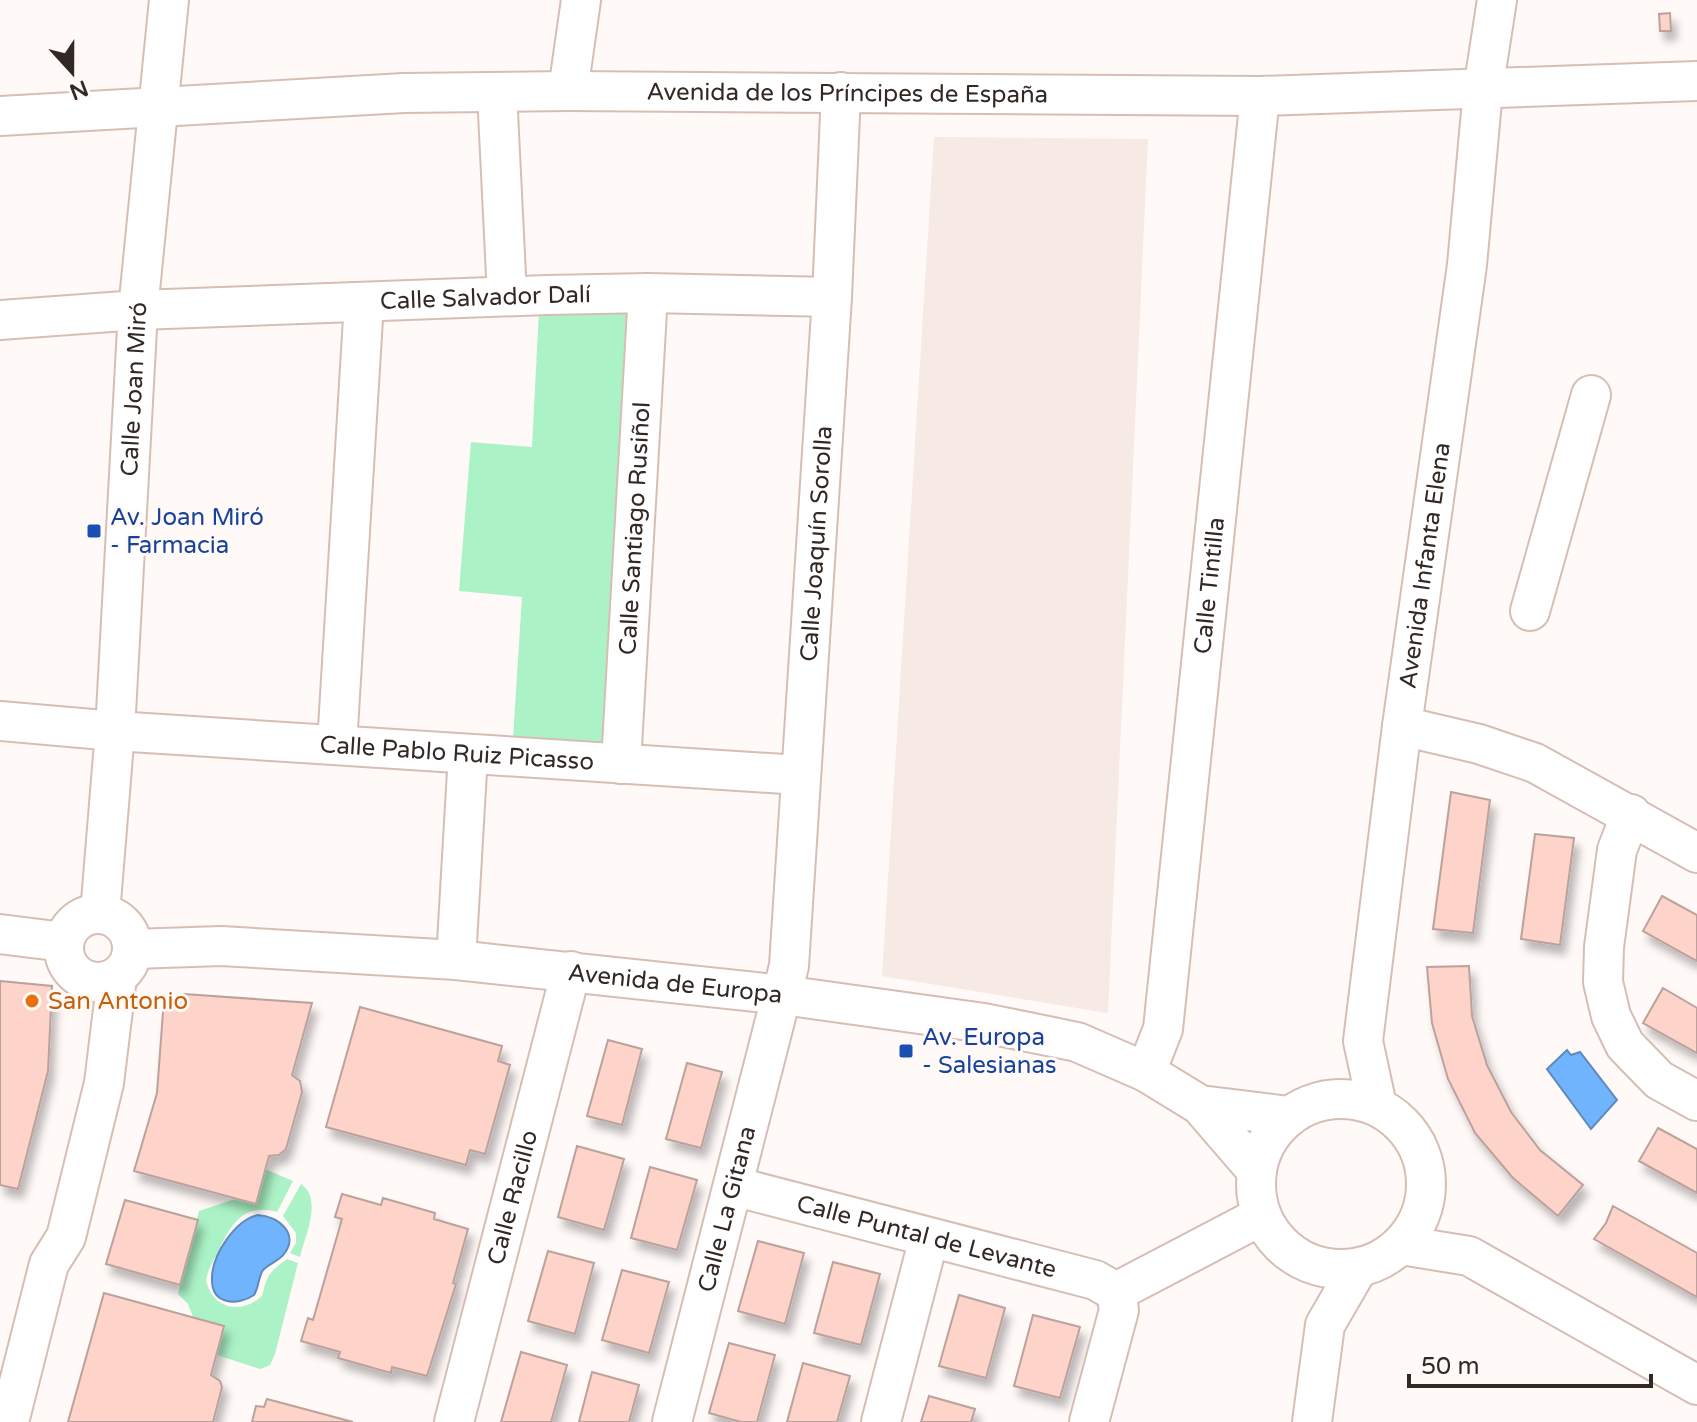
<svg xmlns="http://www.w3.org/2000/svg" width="1697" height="1422" font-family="'Varela Round',sans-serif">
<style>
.built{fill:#f7e9e4}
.green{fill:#abf2c6}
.water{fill:#70b4fd;stroke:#5d8abc;stroke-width:2}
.building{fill:#fed3c9;stroke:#bba29c;stroke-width:2;filter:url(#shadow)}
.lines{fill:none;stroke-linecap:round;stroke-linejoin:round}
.minor-casing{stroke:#d7beb5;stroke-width:42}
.minor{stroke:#fff;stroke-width:38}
.transit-dot{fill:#1a4fb4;stroke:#fff9f7;stroke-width:3}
.food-dot{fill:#e8710a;stroke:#fff9f7;stroke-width:3}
.labels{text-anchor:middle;stroke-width:6;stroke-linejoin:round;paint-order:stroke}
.street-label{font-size:24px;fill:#322925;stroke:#fff9f7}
.transit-label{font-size:24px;fill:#164399;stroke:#fff9f7;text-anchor:start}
.food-label{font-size:24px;fill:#c56008;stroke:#fff9f7;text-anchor:start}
</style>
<defs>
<filter id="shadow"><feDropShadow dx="5" dy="9" stdDeviation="4" flood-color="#0004"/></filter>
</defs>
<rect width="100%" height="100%" fill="#fff9f7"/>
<!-- built -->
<path class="built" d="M934,137L1148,139L1108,1013L882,976Z"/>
<!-- green -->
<path class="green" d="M633,309L607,745L513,738L522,597L459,591L471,442L532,447L539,310Z
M265,1169L293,1181L277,1212C245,1203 231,1223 219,1250C214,1259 208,1269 206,1280C212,1309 241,1315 262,1296C268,1273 268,1274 287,1259L298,1263L275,1354L270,1365L260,1369L217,1355L224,1326L193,1317L188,1304L178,1294L199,1211L235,1199L255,1204Z
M301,1184C323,1199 305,1236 300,1257L290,1253L296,1243V1233L283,1216Z"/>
<!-- water -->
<path class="water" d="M1567,1050L1571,1055L1580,1052L1617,1100L1591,1129L1547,1069Z
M258,1215C278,1216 300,1234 284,1254C278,1262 269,1263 263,1270C258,1278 259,1287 254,1295C238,1306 212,1305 212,1280C211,1256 235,1220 258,1215Z"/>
<!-- building -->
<path class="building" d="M1670,13L1671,31H1660L1659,14Z
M1451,792L1490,800L1473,933L1433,929Z
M1535,834L1574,838L1560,945L1521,939Z
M1662,896L1697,915V961L1643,931Z
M1469,966L1472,1016L1487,1065L1511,1112L1540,1150L1583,1185L1558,1216L1513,1178L1475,1133L1448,1079L1432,1023L1427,967Z
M0,981L52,986L48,1071L18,1189L0,1185Z
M1663,988L1697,1008V1053L1643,1023Z
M184,994L312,1003L292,1075L300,1081L302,1092L286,1149L279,1155L269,1156L256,1204L134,1171L157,1093L163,1012L171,1002Z
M360,1007L502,1046L498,1061L510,1065L485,1154L470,1150L466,1165L326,1127Z
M608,1040L642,1049L622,1125L587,1116Z
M687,1063L722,1072L701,1148L666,1139Z
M1658,1128L1697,1149V1193L1639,1161Z
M577,1146L624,1159L604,1230L558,1217Z
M650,1167L697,1180L677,1250L631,1238Z
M342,1194L381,1205L383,1198L435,1213L434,1219L468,1229L453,1283L456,1284L427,1376L392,1367L391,1373L338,1358L340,1352L301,1341L308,1318L313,1320L342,1219L335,1217Z
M125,1200L198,1220L180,1285L106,1264Z
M1613,1206L1697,1253V1297L1594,1239L1606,1223Z
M758,1241L804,1253L785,1324L738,1311Z
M548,1251L594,1263L575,1334L528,1321Z
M833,1262L880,1274L861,1345L814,1333Z
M622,1270L669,1282L649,1353L602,1340Z
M104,1293L224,1326L211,1375L220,1381L222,1387L213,1422H68Z
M959,1295L1005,1308L986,1378L939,1366Z
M1033,1315L1080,1327L1060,1398L1014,1386Z
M729,1343L775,1355L757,1422H741L709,1413Z
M521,1352L567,1365L551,1422H501Z
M803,1363L850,1376L837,1422H787Z
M592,1372L639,1385L629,1422H579Z
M929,1396L975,1409L971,1422H921Z
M267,1399L353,1422H252L256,1406L264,1407Z"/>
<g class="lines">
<defs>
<g id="minor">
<path d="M568,91L581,0"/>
<path d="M497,92L507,296"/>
<path id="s1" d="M0,116L404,93L568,91L1260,96L1697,81"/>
<path id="s2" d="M0,320L138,310L547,295L648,293L832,297"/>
<path d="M1530,611L1591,395"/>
<path id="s3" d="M0,721L115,731L800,775"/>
<path d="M1402,726L1479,744L1535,763L1697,853"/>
<path d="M337,745L364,302"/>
<path id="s4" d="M621,764L648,293"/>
<path d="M1631,814L1617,850L1604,947L1603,982L1611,1016L1625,1045L1659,1080L1697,1101"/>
<circle cx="98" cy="948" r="34"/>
<path id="s5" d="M100,914L115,731L138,310L169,0"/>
<path d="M0,934L64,942"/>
<path id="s6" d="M133,949L221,946L456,960L783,995L984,1023L1077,1042L1146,1072L1200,1105L1256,1170"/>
<path d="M456,960L468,754"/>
<path id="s7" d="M1146,1072L1163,1029L1260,96"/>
<circle cx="1341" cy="1184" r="85"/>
<path d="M1200,1105L1288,1116"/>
<path id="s8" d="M1377,1106L1363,1041L1402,726L1467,265L1483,90L1497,0"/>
<path id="s9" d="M733,1186L1095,1280L1116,1292"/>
<path d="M1401,1245L1469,1256L1697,1385"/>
<path d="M1116,1292L1261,1216"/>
<path d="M9,1422L49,1264L66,1237L104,1083L117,977"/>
<path id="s10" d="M454,1422L571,971"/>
<path id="s11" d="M672,1422L789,966L832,297L841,92"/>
<path d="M881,1422L929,1238"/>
<path d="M1089,1422L1119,1310L1116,1292"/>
<path d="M1312,1422L1325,1325L1358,1268"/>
</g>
</defs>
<!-- minor casing -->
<use href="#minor" class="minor-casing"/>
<!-- minor -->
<use href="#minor" class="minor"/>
</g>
<!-- markers -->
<g class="transit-dot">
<rect x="86" y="523" width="16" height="16" rx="4"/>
<rect x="898" y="1043" width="16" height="16" rx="4"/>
</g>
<circle class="food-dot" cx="32" cy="1001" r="8"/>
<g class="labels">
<!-- street labels -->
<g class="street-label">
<text dy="8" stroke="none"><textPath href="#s1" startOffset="848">Avenida de los Príncipes de España</textPath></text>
<text dy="8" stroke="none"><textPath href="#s2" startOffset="486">Calle Salvador Dalí</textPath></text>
<text dy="8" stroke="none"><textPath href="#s5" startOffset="526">Calle Joan Miró</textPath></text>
<text dy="8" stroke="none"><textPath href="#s4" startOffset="236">Calle Santiago Rusiñol</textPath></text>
<text dy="8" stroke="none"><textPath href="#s11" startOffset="894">Calle Joaquín Sorolla</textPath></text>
<text dy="8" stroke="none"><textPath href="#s8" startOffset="546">Avenida Infanta Elena</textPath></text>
<text dy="8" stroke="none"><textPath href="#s7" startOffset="492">Calle Tintilla</textPath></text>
<text dy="8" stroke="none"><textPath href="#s3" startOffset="458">Calle Pablo Ruiz Picasso</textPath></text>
<text dy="8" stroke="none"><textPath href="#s6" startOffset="544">Avenida de Europa</textPath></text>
<text dy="8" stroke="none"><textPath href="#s10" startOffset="232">Calle Racillo</textPath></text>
<text dy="8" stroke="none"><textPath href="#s11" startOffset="220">Calle La Gitana</textPath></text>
<text dy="8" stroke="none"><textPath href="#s9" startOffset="200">Calle Puntal de Levante</textPath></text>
</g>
<!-- transit labels -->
<g class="transit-label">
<text x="110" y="525">Av. Joan Miró<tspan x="110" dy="28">- Farmacia</tspan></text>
<text x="922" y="1045">Av. Europa<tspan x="922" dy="28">- Salesianas</tspan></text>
</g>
<!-- food labels -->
<g class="food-label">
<text x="48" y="1009">San Antonio</text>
</g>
</g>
<!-- north arrow -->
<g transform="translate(72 72) rotate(159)" stroke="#fff9f7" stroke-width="6" paint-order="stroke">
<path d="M0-6L14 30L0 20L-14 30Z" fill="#322925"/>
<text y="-12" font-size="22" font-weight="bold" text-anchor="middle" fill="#322925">N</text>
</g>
<!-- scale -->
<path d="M1409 1374v12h242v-12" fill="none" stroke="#322925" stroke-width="4"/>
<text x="1421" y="1374" font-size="24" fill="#322925" stroke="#fff9f7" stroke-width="6" paint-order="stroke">50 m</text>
</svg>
